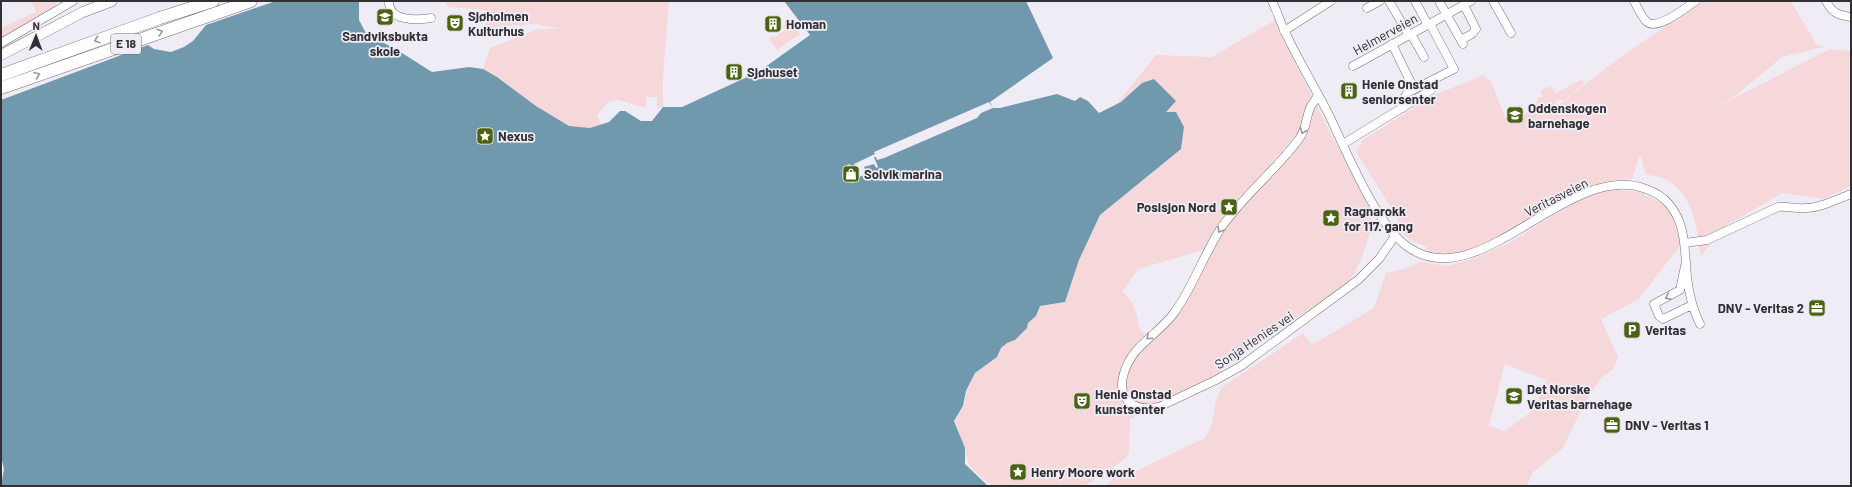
<svg xmlns="http://www.w3.org/2000/svg" width="1852" height="487" font-family="Barlow,sans-serif">
<style>
.green{fill:#f6d8db;fill-rule:evenodd}
.water{fill:#7099ae}
.pier{fill:#efecf6}
.lines{fill:none;stroke-linecap:round;stroke-linejoin:round}
.minor-casing{stroke:#747179;stroke-width:9}
.major-casing{stroke:#747179;stroke-width:11}
.highway-casing{stroke:#747179;stroke-width:13}
.minor{stroke:#fff;stroke-width:8}
.major{stroke:#fff;stroke-width:10}
.highway{stroke:#fff;stroke-width:12}
.oneway{stroke:#989899}
.labels{text-anchor:middle;stroke-width:3.5;stroke-linejoin:round;paint-order:stroke}
.shield{fill:#efecf6;stroke:#6a686e;stroke-width:1}
.shield-label{font-size:12px;font-weight:bold;fill:#313033}
.poi-label{font-size:13px;font-weight:bold;fill:#313033;stroke:#efecf6;text-anchor:start}
.street-label{font-size:13px;fill:#313033;stroke:#efecf6}
</style>
<rect width="100%" height="100%" fill="#efecf6"/>
<!-- green -->
<path class="green" d="M31,1H55L57,7L1,39V28L36,12Z
M445,1H669L663,77V107L657,108V97H646V108L618,100L608,102L597,115L601,125L590,128L569,126L536,106L497,77L483,69L490,48L538,29H559L537,24L486,28L484,10L448,7Z
M1702,1H1791L1816,44L1823,47L1782,57L1734,97L1697,117L1830,49L1851,51V186L1824,199L1782,193L1727,225L1701,256C1697,230 1694,197 1669,181C1663,177 1653,176 1646,174L1640,155L1632,179C1569,178 1527,234 1468,250C1455,254 1442,254 1429,252L1425,246L1410,240L1399,230L1398,219L1356,152L1363,140L1432,96L1484,75L1487,79L1491,81L1508,125L1535,107L1538,97H1543L1540,91L1550,86L1556,93L1583,79L1584,84L1564,100H1559L1555,102L1556,107L1615,61Z
M789,19L800,34L777,50L769,38L773,35L775,37L785,30L783,26L785,25L784,23Z
M1275,20L1278,29L1332,136L1371,206L1370,232L1361,260L1348,284L1218,369L1225,371L1130,419L1129,451L1127,457L1112,468L1132,473L1205,438L1212,424L1216,400L1222,387L1303,333L1312,345L1374,308L1386,273L1404,269L1420,262L1447,266L1478,257L1507,244L1584,197L1612,189L1639,192L1666,205L1679,222L1683,242L1639,299L1601,319L1618,357L1613,369L1601,378L1584,404L1563,448L1532,473L1527,486H1105L1118,474L1112,468L1085,486H991L970,467L955,421L964,406L967,391L975,373L997,357L1001,348L1007,343L1015,340L1027,328L1028,323L1036,316L1040,306L1065,302L1079,260L1100,215L1181,149L1184,127L1176,112H1165L1172,105L1121,102L1116,105L1156,55L1212,57ZM1295,136L1314,137L1303,138L1228,218L1175,315L1150,339C1133,325 1141,322 1134,307C1131,301 1127,296 1123,291L1138,269L1204,250L1228,213ZM1505,364L1546,380L1535,409L1505,431L1489,426Z"/>
<!-- water -->
<path class="water" d="M276,1H359V20L367,35L394,48L432,72L469,67L483,69L497,77L536,106L569,126L590,128L609,122L620,111H625L641,121H652L663,107H682L758,72L810,35L784,1H1026L1053,58L990,102L993,108H1000L1057,94L1075,101L1080,97L1088,101L1099,113L1121,102L1142,83L1154,79L1176,101L1166,112H1176L1184,127L1181,149L1100,215L1079,260L1065,302L1040,306L1036,316L1028,323L1027,328L1015,340L1007,343L1001,348L997,357L975,373L966,391L963,406L954,421L965,448V464L988,486H1L4,469L1,456V100L148,45L154,49L171,52L184,47L193,41L206,25Z"/>
<!-- pier -->
<path class="pier" d="M989,102L993,108L981,113L977,118L884,158L877,160L876,157H874L878,167L876,168L874,164L864,167L867,174L859,177L857,171L852,172L856,182L851,183L845,166L850,164L852,170L856,169L854,164L875,154L874,152Z"/>
<g class="lines">
<defs>
<path id="minor" d="M389,1C388,22 418,20 431,18
M1272,1C1278,13 1281,25 1287,36C1300,63 1315,88 1328,113C1346,150 1376,225 1408,247C1479,298 1570,159 1646,189C1655,192 1663,197 1669,204C1684,222 1684,241 1686,263C1687,284 1691,306 1700,324
M1389,1L1409,35
M1415,1L1428,25
M1439,1L1463,44
M1493,1L1511,33
M1634,1C1638,8 1641,17 1647,22C1658,31 1686,7 1696,1
M1826,1C1832,13 1838,15 1851,17
M1367,8L1380,1
M1284,31L1331,1
M1411,34L1424,57
M1461,40L1472,34L1476,29L1464,5
M1,43L73,1
M1392,44L1414,89
M1353,66L1471,1
M1318,95C1316,99 1312,104 1310,108C1306,118 1306,130 1299,139C1275,171 1243,196 1221,228C1203,256 1193,287 1174,313C1158,335 1132,345 1124,373C1116,400 1134,412 1159,407L1216,380L1241,366L1358,280L1379,259L1395,236
M1403,108L1401,104L1407,93L1454,69L1430,24
M1343,144L1431,90
M1685,243L1707,240L1778,207C1788,206 1796,209 1806,208C1821,208 1837,199 1851,194
M1685,266L1680,290L1654,304L1659,316L1663,319L1692,305"/>
<path id="major" d="M1,55L83,12L112,1"/>
<path id="highway" d="M1,75L160,18L213,1
M1,88L251,1"/>
</defs>
<!-- minor casing -->
<use href="#minor" class="minor-casing"/>
<!-- major casing -->
<use href="#major" class="major-casing"/>
<!-- highway casing -->
<use href="#highway" class="highway-casing"/>
<!-- minor -->
<use href="#minor" class="minor"/>
<!-- major -->
<use href="#major" class="major"/>
<!-- highway -->
<use href="#highway" class="highway"/>
</g>
<!-- one-way arrows -->
<defs><path id="oneway-chevron" d="M-2-3.5L2.5 0L-2 3.5" fill="none" stroke-width="1.6" stroke-linecap="round" stroke-linejoin="round"/></defs>
<g class="oneway">
<use href="#oneway-chevron" transform="translate(160 32) rotate(-19)"/>
<use href="#oneway-chevron" transform="translate(97 40) rotate(161)"/>
<use href="#oneway-chevron" transform="translate(37 75) rotate(-21)"/>
<use href="#oneway-chevron" transform="translate(1303 131) rotate(112)"/>
<use href="#oneway-chevron" transform="translate(1220 230) rotate(122)"/>
<use href="#oneway-chevron" transform="translate(1668 297) rotate(154)"/>
<use href="#oneway-chevron" transform="translate(1149 337) rotate(137)"/>
</g>
<!-- icons -->
<defs>
<symbol id="school-square" viewBox="-11 -11 22 22"><rect x="-9" y="-9" width="18" height="18" rx="4" fill="#4a6211" stroke="#efecf6"/><path d="M0-5L7-2L0 1L-7-2ZM-4 1L0 2.5L4 1V4Q0 6-4 4Z" fill="#fff"/></symbol>
<symbol id="theatre-square" viewBox="-11 -11 22 22"><rect x="-9" y="-9" width="18" height="18" rx="4" fill="#4a6211" stroke="#efecf6"/><path d="M-5-5.5Q0-4 5-5.5V0Q5 5 0 6Q-5 5-5 0ZM-3.3-2.5H-1v1.5H-3.3ZM1-2.5H3.3v1.5H1ZM-2.8 1Q0 5.5 2.8 1Z" fill="#fff"/></symbol>
<symbol id="building-square" viewBox="-11 -11 22 22"><rect x="-9" y="-9" width="18" height="18" rx="4" fill="#4a6211" stroke="#efecf6"/><path d="M-4-6H4V6H1V3H-1V6H-4ZM-2.5-4.3h1.7v1.8h-1.7ZM.8-4.3h1.7v1.8H.8ZM-2.5-1h1.7V.8h-1.7ZM.8-1h1.7V.8H.8Z" fill="#fff"/></symbol>
<symbol id="sight-square" viewBox="-11 -11 22 22"><rect x="-9" y="-9" width="18" height="18" rx="4" fill="#4a6211" stroke="#efecf6"/><path d="M0-6L1.8-2.2L6-1.7L2.9 1.2L3.7 5.4L0 3.3L-3.7 5.4L-2.9 1.2L-6-1.7L-1.8-2.2Z" fill="#fff"/></symbol>
<symbol id="shop-square" viewBox="-11 -11 22 22"><rect x="-9" y="-9" width="18" height="18" rx="4" fill="#4a6211" stroke="#efecf6"/><path d="M-5-2.5h2.3a2.7 3.5 0 0 1 5.4 0H5L5.5 6h-11ZM-1.5-2.5h3a1.5 2.3 0 0 0-3 0Z" fill="#fff"/></symbol>
<symbol id="office-square" viewBox="-11 -11 22 22"><rect x="-9" y="-9" width="18" height="18" rx="4" fill="#4a6211" stroke="#efecf6"/><path d="M-6-3h4V-5.5h4V-3h4V5H-6ZM-1-4.5V-3h2v-1.5ZM-6 0V1H6V0Z" fill="#fff"/></symbol>
<symbol id="parking-square" viewBox="-11 -11 22 22"><rect x="-9" y="-9" width="18" height="18" rx="4" fill="#4a6211" stroke="#efecf6"/><path d="M-3.5-5.5H1a3.5 3.5 0 0 1 0 7H-1V5.5H-3.5ZM-1-3.4V-.6H.8a1.4 1.4 0 0 0 0-2.8Z" fill="#fff"/></symbol>
</defs>
<g fill-rule="evenodd">
<use href="#school-square" x="375" y="7" width="20" height="20"/>
<use href="#theatre-square" x="445" y="13" width="20" height="20"/>
<use href="#building-square" x="763" y="14" width="20" height="20"/>
<use href="#building-square" x="724" y="62" width="20" height="20"/>
<use href="#building-square" x="1339" y="81" width="20" height="20"/>
<use href="#school-square" x="1505" y="105" width="20" height="20"/>
<use href="#sight-square" x="475" y="126" width="20" height="20"/>
<use href="#shop-square" x="841" y="164" width="20" height="20"/>
<use href="#sight-square" x="1219" y="197" width="20" height="20"/>
<use href="#sight-square" x="1321" y="208" width="20" height="20"/>
<use href="#office-square" x="1807" y="298" width="20" height="20"/>
<use href="#parking-square" x="1622" y="320" width="20" height="20"/>
<use href="#school-square" x="1504" y="386" width="20" height="20"/>
<use href="#theatre-square" x="1072" y="391" width="20" height="20"/>
<use href="#office-square" x="1602" y="415" width="20" height="20"/>
<use href="#sight-square" x="1008" y="462" width="20" height="20"/>
</g>
<g class="labels">
<!-- shield labels -->
<rect class="shield" x="111" y="34" width="30" height="20" rx="3"/>
<g class="shield-label">
<text x="126" y="48">E 18</text>
</g>
<!-- poi labels -->
<g class="poi-label">
<text x="468" y="21">Sjøholmen<tspan x="468" dy="15">Kulturhus</tspan></text>
<text x="786" y="29">Homan</text>
<text x="385" y="41" text-anchor="middle">Sandviksbukta<tspan x="385" dy="15">skole</tspan></text>
<text x="747" y="77">Sjøhuset</text>
<text x="1362" y="89">Henie Onstad<tspan x="1362" dy="15">seniorsenter</tspan></text>
<text x="1528" y="113">Oddenskogen<tspan x="1528" dy="15">barnehage</tspan></text>
<text x="498" y="141">Nexus</text>
<text x="864" y="179">Solvik marina</text>
<text x="1216" y="212" text-anchor="end">Posisjon Nord</text>
<text x="1344" y="216">Ragnarokk<tspan x="1344" dy="15">for 117. gang</tspan></text>
<text x="1804" y="313" text-anchor="end">DNV - Veritas 2</text>
<text x="1645" y="335">Veritas</text>
<text x="1527" y="394">Det Norske<tspan x="1527" dy="15">Veritas barnehage</tspan></text>
<text x="1095" y="399">Henie Onstad<tspan x="1095" dy="15">kunstsenter</tspan></text>
<text x="1625" y="430">DNV - Veritas 1</text>
<text x="1031" y="477">Henry Moore work</text>
</g>
<!-- street labels -->
<g class="street-label">
<text transform="translate(1385 34) rotate(-29)" y="5">Helmerveien</text>
<text transform="translate(1556 197) rotate(-27)" y="5">Veritasveien</text>
<text transform="translate(1254 340) rotate(-34)" y="5">Sonja Henies vei</text>
</g>
</g>
<!-- border -->
<rect width="1852" height="487" fill="none" stroke="#313033" stroke-width="4"/>
<!-- north arrow -->
<g transform="translate(36 36) rotate(1)" stroke="#efecf6" stroke-width="3" paint-order="stroke">
<path d="M0-3L7 15L0 10L-7 15Z" fill="#313033"/>
<text y="-6" font-size="11" font-weight="bold" text-anchor="middle" fill="#313033">N</text>
</g>
</svg>
